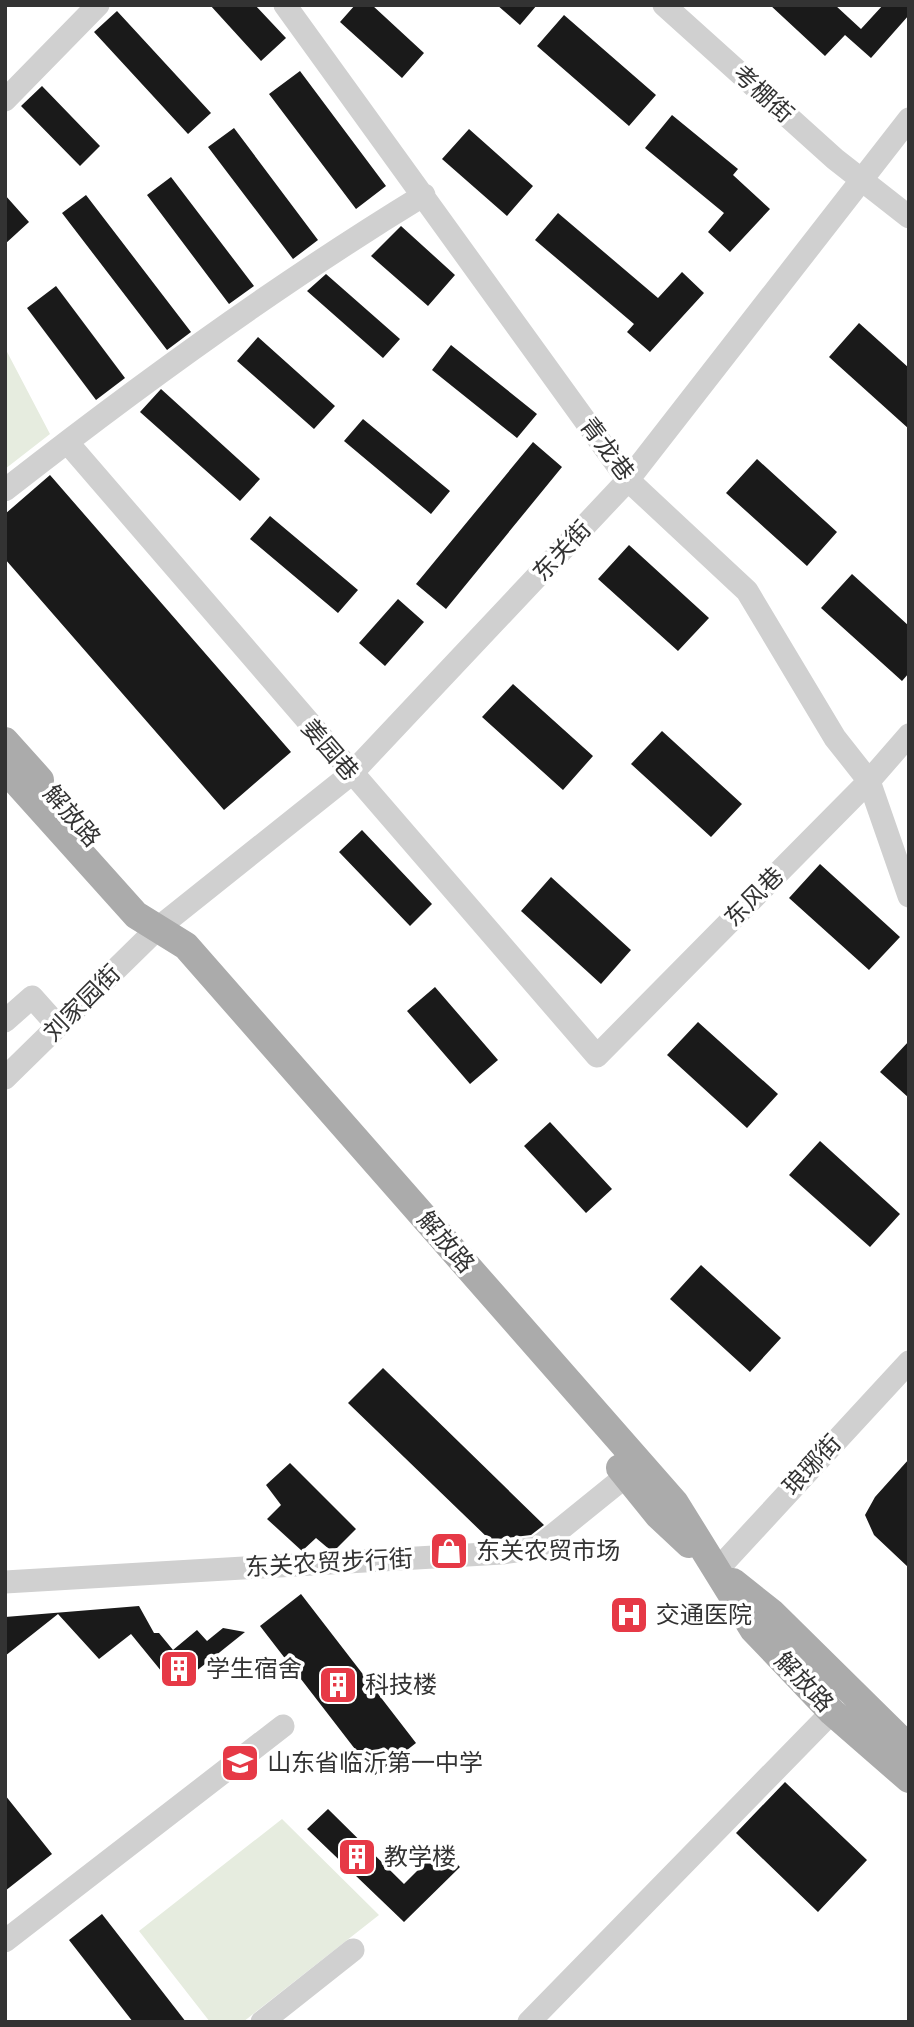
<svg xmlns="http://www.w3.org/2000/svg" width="914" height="2027" font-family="Roboto,'Noto Sans SC',sans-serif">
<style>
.green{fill:#e6ecdf}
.building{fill:#1a1a1a}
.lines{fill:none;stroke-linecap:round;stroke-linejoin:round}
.minor{stroke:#d0d0d0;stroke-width:23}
.major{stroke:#ababab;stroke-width:28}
.labels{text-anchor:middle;stroke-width:7;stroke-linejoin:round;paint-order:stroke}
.street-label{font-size:24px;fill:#333;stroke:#fff}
.poi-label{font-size:24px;fill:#333;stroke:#fff;text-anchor:start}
</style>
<rect width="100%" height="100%" fill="#fff"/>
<!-- green -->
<path class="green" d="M5,348L50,434L5,469Z
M282,1819L379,1915L243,2022H210L139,1931Z"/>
<!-- building -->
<path class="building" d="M210,5H255L286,38L261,61Z
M355,5H372L424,53L402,78L340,22Z
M497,5H537L520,25Z
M770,5H835L861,29L883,5H909V15L871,58L845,35L825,56Z
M117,11L211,113L188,134L94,32Z
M564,15L656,95L629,126L537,46Z
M300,71L386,186L356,209L269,94Z
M42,86L100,146L80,166L21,106Z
M672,115L738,169L733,175L770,209L730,252L708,232L724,213L645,148Z
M234,128L318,240L293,259L208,147Z
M469,129L533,186L507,216L442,159Z
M171,177L254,286L229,304L147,195Z
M5,195L29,222L5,244Z
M86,195L191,332L167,350L62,213Z
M558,213L658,298L682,272L704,293L650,352L627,332L634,324L535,240Z
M401,226L455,275L428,306L371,256Z
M326,274L400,339L383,358L307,291Z
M56,286L125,378L96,400L27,308Z
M859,323L909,368V429L829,357Z
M258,337L335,406L314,429L237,361Z
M451,345L537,414L517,438L432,370Z
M161,389L260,479L240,501L140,412Z
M363,419L450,491L431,514L344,441Z
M533,442L562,467L446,609L416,584Z
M757,459L837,532L807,566L726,493Z
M50,475L291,752L224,810L5,559V514Z
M270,516L358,590L338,613L250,539Z
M629,545L709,618L678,651L598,579Z
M852,574L909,626V673L902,681L821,608Z
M398,599L424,622L385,666L359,643Z
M513,684L593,756L563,790L482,717Z
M662,731L742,804L711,837L631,764Z
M362,830L432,904L410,926L339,852Z
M820,864L900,937L869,970L789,898Z
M551,877L631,950L601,984L521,911Z
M435,987L498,1060L470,1084L407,1011Z
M698,1022L778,1094L747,1128L667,1055Z
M909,1041V1098L880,1072Z
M550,1122L612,1189L586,1213L524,1146Z
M820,1141L900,1214L870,1247L789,1175Z
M701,1265L781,1338L750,1372L670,1299Z
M383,1368L544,1525L531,1535L490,1540L348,1403Z
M909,1459V1568L874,1535L865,1515L875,1497Z
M290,1463L356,1529L336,1549H329L316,1538L302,1551L267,1519L281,1505L266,1485Z
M301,1594L416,1743L375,1775L260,1626Z
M139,1606L154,1633H159L173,1650L197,1630L207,1641L223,1628L245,1632L175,1688L131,1634L99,1659L58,1614L5,1656V1617Z
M785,1782L867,1860L818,1912L736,1833Z
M5,1795L52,1854L5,1891Z
M328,1809L404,1884L440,1848L460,1867L404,1922L307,1829Z
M102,1914L186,2022H133L69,1940Z"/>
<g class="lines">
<!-- minor -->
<path class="minor" d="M285,5L628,480L747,591L835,738L869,781L909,896
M664,5L835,159L909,217
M5,100L98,5
M67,442L597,1056L869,781L909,735
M5,490C139,385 278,284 424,195
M5,1021L32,997L58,1026
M5,1078L158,928L351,774L628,480L909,119
M717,1570L909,1362
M5,1582L502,1553L537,1548L626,1476
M5,1941L283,1726
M262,2022L353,1950
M529,2022L832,1712"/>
<!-- major -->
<path class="major" d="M5,741L40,780
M5,769L136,915L186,946L675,1503L753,1629L832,1712L909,1779
M620,1468L658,1515L689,1544
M733,1582L772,1613L909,1748"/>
</g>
<!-- icons -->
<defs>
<symbol id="shop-square" viewBox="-11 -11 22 22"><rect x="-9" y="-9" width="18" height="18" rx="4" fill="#e63946" stroke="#fff"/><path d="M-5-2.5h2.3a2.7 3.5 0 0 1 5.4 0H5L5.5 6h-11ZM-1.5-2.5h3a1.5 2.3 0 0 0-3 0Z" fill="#fff"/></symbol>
<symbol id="hospital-square" viewBox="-11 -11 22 22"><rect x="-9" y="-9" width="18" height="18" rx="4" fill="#e63946" stroke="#fff"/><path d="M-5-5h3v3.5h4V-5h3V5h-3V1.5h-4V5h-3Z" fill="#fff"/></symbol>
<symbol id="building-square" viewBox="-11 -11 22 22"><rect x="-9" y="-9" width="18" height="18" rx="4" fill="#e63946" stroke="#fff"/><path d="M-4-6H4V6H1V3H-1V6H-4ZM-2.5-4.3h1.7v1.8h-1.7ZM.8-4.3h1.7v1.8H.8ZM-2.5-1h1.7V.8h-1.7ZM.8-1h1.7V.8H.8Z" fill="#fff"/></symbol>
<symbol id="school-square" viewBox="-11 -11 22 22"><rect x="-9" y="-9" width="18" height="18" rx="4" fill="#e63946" stroke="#fff"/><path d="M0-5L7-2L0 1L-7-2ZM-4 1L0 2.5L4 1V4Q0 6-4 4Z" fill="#fff"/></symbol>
</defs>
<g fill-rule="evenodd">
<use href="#shop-square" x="427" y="1529" width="44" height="44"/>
<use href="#hospital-square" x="607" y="1593" width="44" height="44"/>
<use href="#building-square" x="157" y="1647" width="44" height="44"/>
<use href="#building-square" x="316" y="1663" width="44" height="44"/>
<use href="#school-square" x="218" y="1741" width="44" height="44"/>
<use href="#building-square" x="335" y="1835" width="44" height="44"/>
</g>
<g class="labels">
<!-- street labels -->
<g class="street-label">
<text transform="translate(763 94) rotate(42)" y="8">考棚街</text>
<text transform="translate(607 449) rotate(53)" y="8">青龙巷</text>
<text transform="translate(562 551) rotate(-47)" y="8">东关街</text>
<text transform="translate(330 750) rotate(49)" y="8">姜园巷</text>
<text transform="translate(72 816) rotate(49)" y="8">解放路</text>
<text transform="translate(754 897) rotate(-45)" y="8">东风巷</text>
<text transform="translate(82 1003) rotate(-45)" y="8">刘家园街</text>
<text transform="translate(446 1242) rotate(49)" y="8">解放路</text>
<text transform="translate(812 1465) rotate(-47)" y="8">琅琊街</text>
<text transform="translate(329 1563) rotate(-3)" y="8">东关农贸步行街</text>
<text transform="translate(804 1682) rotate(46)" y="8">解放路</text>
</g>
<!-- poi labels -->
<g class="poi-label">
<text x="476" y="1559">东关农贸市场</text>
<text x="656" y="1623">交通医院</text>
<text x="206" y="1677">学生宿舍</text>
<text x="365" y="1693">科技楼</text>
<text x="267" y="1771">山东省临沂第一中学</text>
<text x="384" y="1865">教学楼</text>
</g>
</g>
<!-- border -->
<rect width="914" height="2027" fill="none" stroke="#333333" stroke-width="14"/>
</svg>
